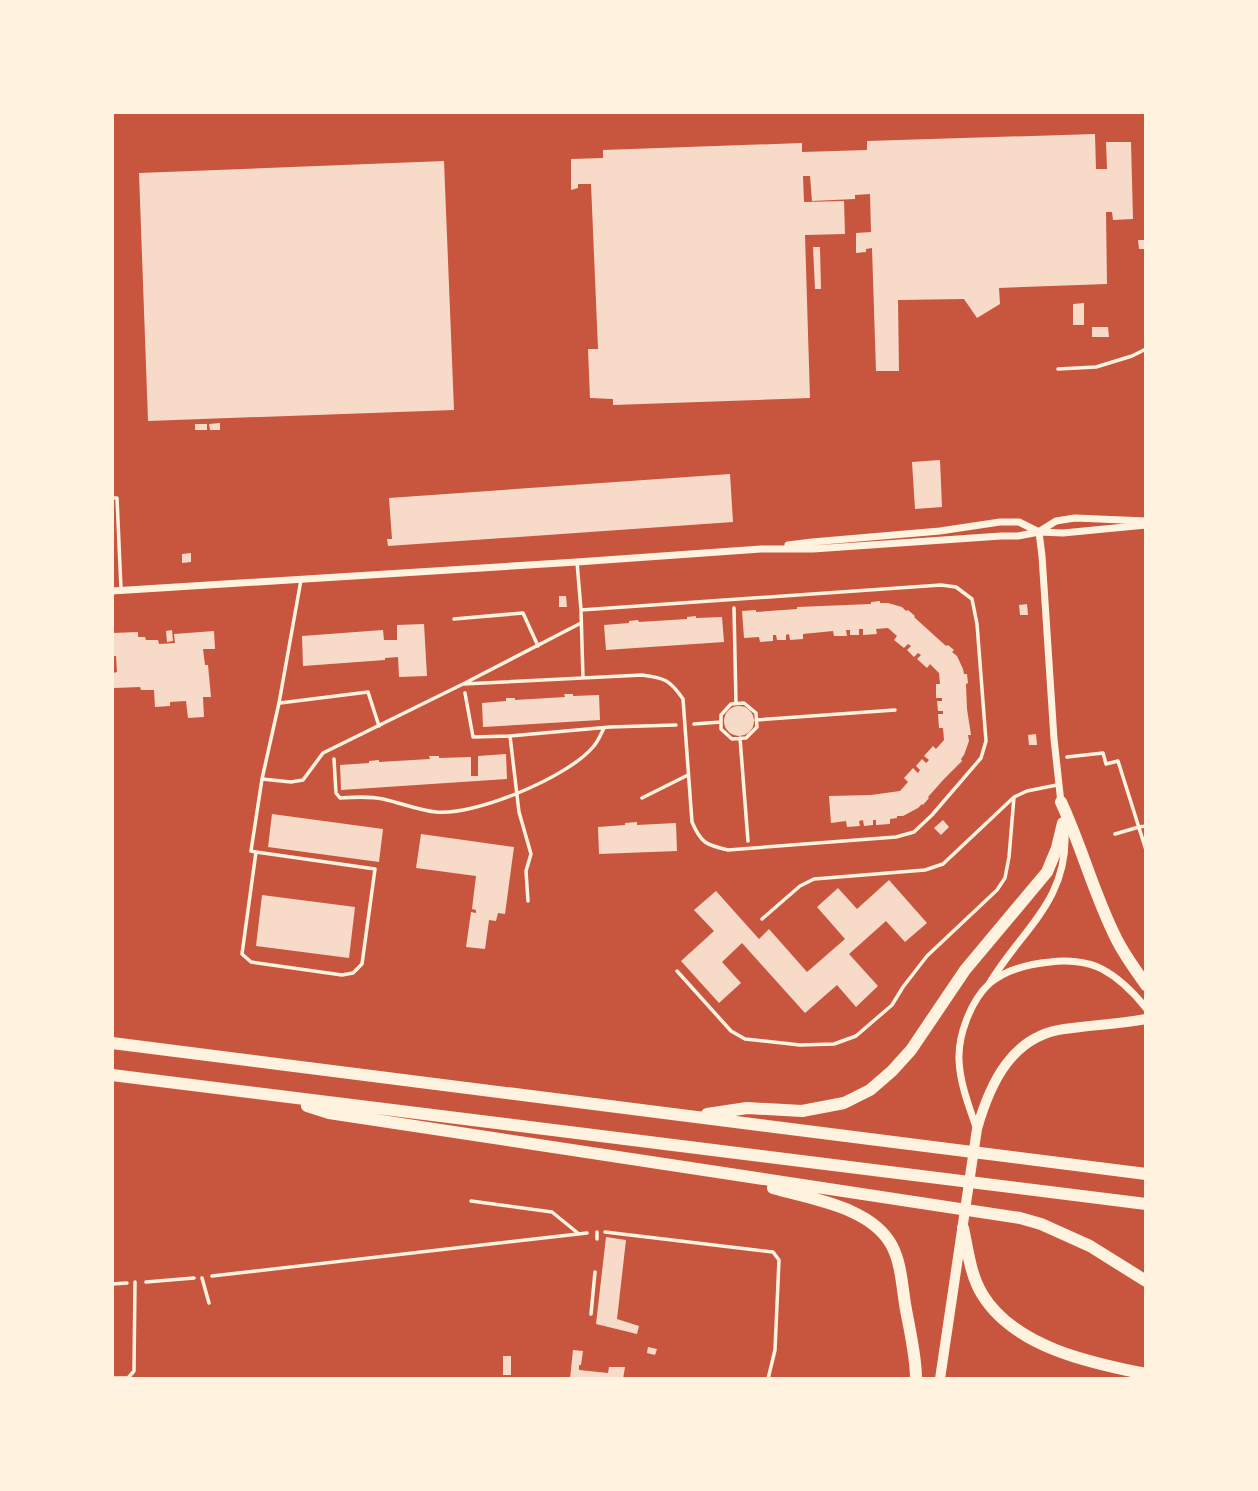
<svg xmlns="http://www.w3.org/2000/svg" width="1258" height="1491" font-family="Jost,sans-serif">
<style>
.building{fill:#f7dbc8}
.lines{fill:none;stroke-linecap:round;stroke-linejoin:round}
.path{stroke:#fff3e0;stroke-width:3.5}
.service{stroke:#fff3e0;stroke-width:3.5}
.minor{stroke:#fff3e0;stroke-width:7}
.tertiary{stroke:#fff3e0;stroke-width:10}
.trunk{stroke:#fff3e0;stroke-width:12}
</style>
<rect width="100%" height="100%" fill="#c8553d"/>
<!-- building -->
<path class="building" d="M1095,134L1096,169H1107L1106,142H1131L1133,219L1113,220L1112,212H1106L1107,284L999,288L1000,304L977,318L964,299L898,300L899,371H876L872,248L866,249V252L856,253V233L871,232L870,194L855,195V199L812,201L810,176H803L804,202L844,201L845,234L805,235L810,398L613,405V399L590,398L588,349H598L591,184H578V188L571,190V159L603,158V150L802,143V152L867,150V141Z
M444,161L454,410L148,421L139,173Z
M1138,240H1146V249H1139Z
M813,247H820L821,289H815Z
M1084,303V325H1073V304Z
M1092,327H1108L1109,337H1092Z
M220,423V430H210L209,424Z
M195,424H207V430H195Z
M940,460L942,507L915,509L912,462Z
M730,474L733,522L388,546L387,539H392L389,498Z
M191,553V562L182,563V554Z
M559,596H566L567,607H559Z
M880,601V603H888L902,607L906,611L908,610L915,616L914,617L946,646L948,645L954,650L952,652L957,656L963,669L964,674H967L968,683L966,684L967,709L971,735H968L969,741L964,755L961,759L962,761L944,779L928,797L929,798L923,805L922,804L918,808L903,816H897V818L890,819V824L876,825V820H873V825L864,826L863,820L859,821L860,826L847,827L846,821L831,823L829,796L871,795L900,791L908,782L904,778L913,768L918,773L920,770L916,766L922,759L926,763L929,760L924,756L933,746L936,749L944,740L943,728H939L938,714H943V711H938L937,701H942V698H936V684H940L939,673L930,664L927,668L917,659L921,655L918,653L914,657L907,650L911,646L908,644L904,648L894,640L897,636L888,628L876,629L877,634L863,635V629H859V635H850V630H846L847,636H834L833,631L803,634V639L790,640L789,634L786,635V640H777L776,635H773V641L760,642L759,637L744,638L742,611L756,610V612L797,609V607L871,604V602Z
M1027,604L1028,615H1020L1019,605Z
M696,616V618L722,617L724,642L606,650L604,625L629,623V621L638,620L639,622L687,619V617Z
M424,624L427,676L399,677L398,657L385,658V660L303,666L302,636L383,630L384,640H397V625Z
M172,630L173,641L167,642L166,631Z
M214,631L215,649H203L205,665H208L211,697H203L204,717L188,718L186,701L170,702V706L155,707L154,690H141L140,687L114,688L113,673L117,672L116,656H112V633L138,632V637H145L146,640H158L159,644L175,643L174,634Z
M564,694H573V696L599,695L600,720L483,727L482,703L506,701V698H515V700L565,697Z
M724 721a15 15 0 1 1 30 0a15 15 0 1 1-30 0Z
M1036,734L1037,745H1029L1028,735Z
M506,754L507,779L341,790L340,765L369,763V761L379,760V762L430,759L429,756H439V758L471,757V776H478V756Z
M272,814L383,829L379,862L268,847Z
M943,820L949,827L941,835L934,828Z
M637,822V825L676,823L677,851L599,854L598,827L625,825V823Z
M421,834L514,847L505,914L498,913L496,921L489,920L485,949L466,947L471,912L476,913V910L472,909L476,876L416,868Z
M889,880L927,923L905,942L886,921L849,954L878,986L856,1007L837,985L805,1013L742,943L722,962L741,983L719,1003L681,961L714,931L694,910L716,891L759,939L769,929L807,972L845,939L817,907L838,888L857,909Z
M262,895L355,907L349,958L256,946Z
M606,1237L626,1240L617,1319L639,1326L637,1334L596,1324Z
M648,1347L657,1349L655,1355L647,1353Z
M573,1350L583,1351L581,1365H579V1370L608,1373L609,1367H625L623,1379H570Z
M503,1356H511V1375H503Z"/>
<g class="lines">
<!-- path -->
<path class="path" d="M734,608L736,703
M465,693L473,737L510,736L610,727L676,725
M744,703L756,713L757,727L746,738L732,739L721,729V715L731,704Z
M756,720L895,710
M694,724L721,722
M510,736L519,812L531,854L526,871L528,901
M740,738L748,841
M1067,757L1103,753L1106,764L1118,761L1146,850
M334,759L336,793L340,798C355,797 369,796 383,799C401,803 418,810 436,812C475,816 568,777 593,747C598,742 601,734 604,728
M1115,834L1139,827L1146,826
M471,1201L552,1212L579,1234
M605,1232L773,1252L779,1260L775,1350L768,1379
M212,1276L587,1233
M146,1282L194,1278
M112,1284L127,1283"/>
<!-- service -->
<path class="service" d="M1058,369L1096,367L1132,356L1146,349
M112,498H117L121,589
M581,610L583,678
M454,619L523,613L538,646
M463,684L642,675C665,678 670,680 683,699L692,822C701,843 706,845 728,850L896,837L914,832L932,815L981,758L986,741L977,624L972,599L956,587L941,585L581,610L577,562
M280,703L368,692L379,726
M262,779L291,782L303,780L323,753L463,684L581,623
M642,798L688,775
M256,852L242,954L251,962L342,975L353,973L362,964L375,869L256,852L251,851L262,779L279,703L301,580
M762,919L800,886L814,879L925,870L943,864L1013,798
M677,971L731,1031L745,1039L800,1045L834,1044L856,1036L892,1005L903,987L927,956L997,890L1005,878L1009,857L1014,797L1027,791L1057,785
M597,1239V1232
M202,1278L209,1303
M591,1314L595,1272
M112,1378H128L134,1371L135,1282"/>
<!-- minor -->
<path class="minor" d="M1040,531L1056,521L1075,518L1146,521
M1039,532L1042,556L1054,739L1061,803
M788,545L812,542L940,531L1000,522H1019L1039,532
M112,591L577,562L761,549H813L1001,536H1018L1039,532L1063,533L1146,525
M989,984C1021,930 1068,902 1065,832
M976,1127C969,1106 960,1084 959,1060C958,1035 971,1000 990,983C1007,969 1029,964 1050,962C1066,960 1087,961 1102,969C1119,978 1134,993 1146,1008"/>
<!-- tertiary -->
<path class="tertiary" d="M940,1379L977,1129C990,1083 1012,1036 1064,1029C1091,1025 1119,1024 1146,1019"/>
<!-- trunk -->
<path class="trunk" d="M1061,802C1081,845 1093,891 1114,934C1122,952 1135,969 1146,985
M112,1043L1146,1174
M112,1075L1146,1204
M307,1106L329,1113L1020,1218L1041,1224L1090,1246L1146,1281
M707,1114L747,1108L802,1111L844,1103L870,1090L892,1071L911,1050L965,970L1047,872L1057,848L1063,823
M773,1188C811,1199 872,1207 892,1246C901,1263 902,1285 905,1304C909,1328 916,1354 916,1379
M963,1228C968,1250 970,1274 982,1294C1014,1347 1090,1363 1146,1374"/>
</g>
<!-- border -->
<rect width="1258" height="1491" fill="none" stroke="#fff3e0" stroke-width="228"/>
</svg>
